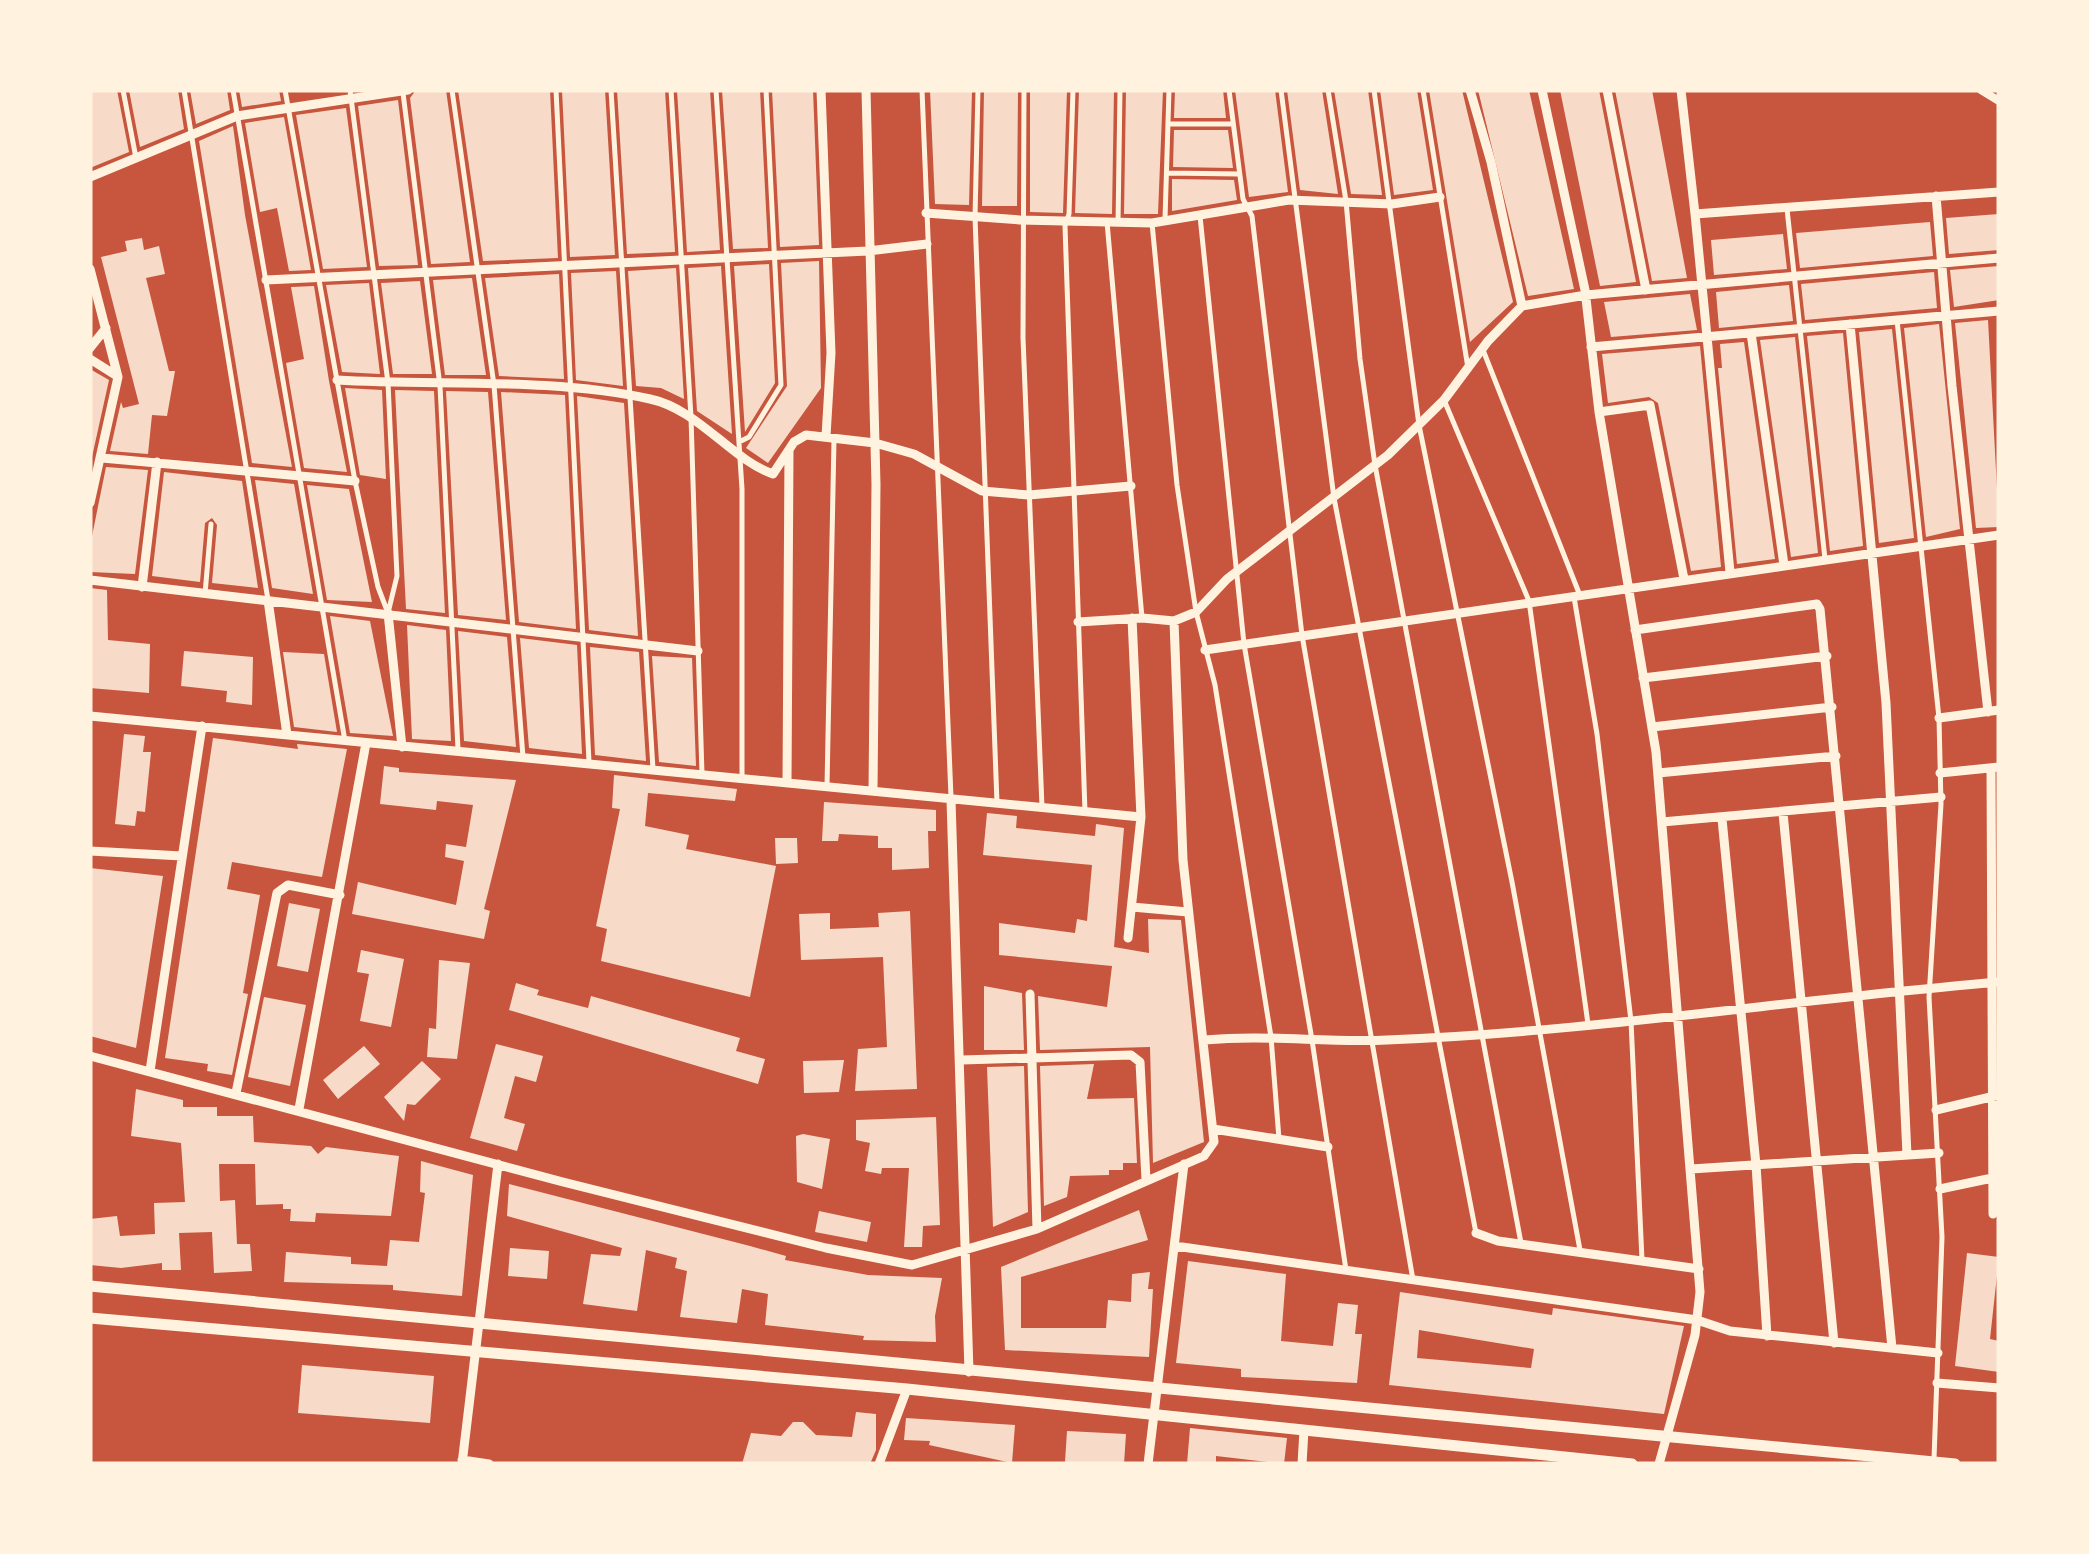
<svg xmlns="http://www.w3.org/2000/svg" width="2089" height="1554" font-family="'Noto Sans',sans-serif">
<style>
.building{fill:#f7dbc8;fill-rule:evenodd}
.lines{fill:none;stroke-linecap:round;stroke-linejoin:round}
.service{stroke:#fff3e0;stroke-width:5}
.pedestrian{stroke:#fff3e0;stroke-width:8}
.minor{stroke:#fff3e0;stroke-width:9}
.tertiary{stroke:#fff3e0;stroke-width:11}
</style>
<rect width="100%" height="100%" fill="#c8553d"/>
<!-- building -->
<path class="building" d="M90,90H117L129,152L90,168Z
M129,90H178L184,129L140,147Z
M190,90H227L230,110L196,124Z
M239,90H279L281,101L242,107Z
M416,90H446L470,262L431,264L410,98Z
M458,90H550L558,258L483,261Z
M562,90H605L615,255L570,257Z
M617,90H665L675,252L627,254Z
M677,90H710L720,250L687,252Z
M722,90H760L768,248L733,249Z
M772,90H813L819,245L780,247Z
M930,90H972L969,205L935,204Z
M984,90H1018L1017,206H982Z
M1030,90H1067L1063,213L1030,212Z
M1079,90H1114L1112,214L1075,213Z
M1126,90H1163L1158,214H1124Z
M1175,90H1223L1226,118H1174Z
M1235,90H1275L1288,192L1249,197Z
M1287,90H1322L1338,194L1300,190Z
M1334,90H1368L1382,195L1351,194Z
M1380,90H1417L1433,190L1394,195Z
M1429,90H1462L1513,302L1470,342Z
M1478,90H1529L1574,289L1528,296Z
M1560,90H1599L1636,282L1600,286Z
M1615,90H1652L1687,278L1652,281Z
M398,100L418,265L379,266L358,106Z
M346,108L367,267L323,269L296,115Z
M284,117L311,270L289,271L277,208L260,212L245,123Z
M233,126L245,215L292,467L252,463L199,141Z
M1174,130H1228L1233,168L1173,167Z
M1172,179L1234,180L1237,200L1172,211Z
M1999,214V250L1949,254L1946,218Z
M1930,222L1933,256L1800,268L1796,233Z
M1783,234L1787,269L1714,275L1711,240Z
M142,238L144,250L159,246L165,274L146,278L169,371H175L167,416L152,415L148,454L110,451L121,402L123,408L139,404L101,257L127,251L125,241Z
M819,261L821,388L768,463L746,448L787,386L781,263Z
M769,264L775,383L745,432L734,266Z
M721,266L732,434L697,411L688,268Z
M1999,266V300L1954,307L1950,270Z
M676,268L684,399L661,388L636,386L628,271Z
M616,271L623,386L576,380L571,273Z
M1934,272L1937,308L1805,320L1801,284Z
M559,274L564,379L499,376L485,278Z
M472,278L486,375H445L433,280Z
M420,281L432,374H393L381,283Z
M369,283L380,374L342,372L326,285Z
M1789,285L1793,321L1719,328L1716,292Z
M314,286L329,381L347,472L304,468L286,363L304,359L291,287Z
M1690,294L1697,330L1611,337L1604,302Z
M1988,320L1999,527L1976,528L1955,323Z
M1939,324L1960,529L1926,537L1904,328Z
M1892,329L1914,538L1879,543L1859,332Z
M1843,333L1863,546L1830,551L1807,336Z
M1795,337L1818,553L1791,557L1760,340Z
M1744,342L1775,559L1737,564L1718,368H1722L1720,344Z
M1700,346L1721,567L1691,571L1658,403L1649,397L1608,403L1602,354Z
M90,369L109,380L90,466Z
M345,388L382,390L386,479L360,475Z
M395,390L434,391L445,613L406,609Z
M446,391L488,392L506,620L458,615Z
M501,392L565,395L576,629L519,622Z
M577,396L624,403L638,636L589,630Z
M106,467L148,470L135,574L90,572V546Z
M164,472L242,481L258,588L212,583L217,525L212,518L205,523L200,582L152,576Z
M255,480L294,484L313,594L272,588Z
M307,485L349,489L372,602L327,600Z
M90,588L107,590L108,640L150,644L149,693L90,688Z
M330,616L370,621L393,736L350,733Z
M407,625L446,630L451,741L412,739Z
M458,631L507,637L516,747L464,741Z
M520,638L577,645L582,754L529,748Z
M590,647L639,652L646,761L595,755Z
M184,651L253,657L252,705L226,702L227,691L181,686Z
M283,652L324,654L337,732L294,727Z
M652,656L692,658L696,766L659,762Z
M124,734L145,736L143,752H151L145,812L137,811L135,826L115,824Z
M213,738L298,749L297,744L347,749L322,877L232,862L227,889L260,895L243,993L248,994L232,1075L207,1071L208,1064L165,1058Z
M384,766L399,768V772L516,780L484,909L490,911L484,939L352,914L358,882L456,905L464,861L445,857L446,844L466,847L473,805L437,801L436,810L380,804Z
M614,775L737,789L735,801L648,793L645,826L689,835L686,849L776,866L750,997L601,961L607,929L596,926L620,809L612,808Z
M824,802L936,810V831H928L929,868L892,870V848H878V836L839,834L838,841H822Z
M987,813L1017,816L1016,828L1095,836L1096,824L1124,828L1114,947L1149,953L1148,919L1181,920L1204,1142L1153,1163L1150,1047L1040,1050L1038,996L1107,1007L1112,966L999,955V923L1075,933L1077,919L1087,921L1092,865L983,855Z
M775,838H797L798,863L776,864Z
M90,868L163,876L136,1048L90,1036Z
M289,903L320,909L308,972L277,966Z
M910,911L917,1089L855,1091L858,1049L887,1047L883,957L801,960L799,914L830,913V929L879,927L878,913Z
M361,950L404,959L391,1027L360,1021L369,974L357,972Z
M439,960L470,963L457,1059L427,1057L429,1028L436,1029Z
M516,983L539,990L537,995L588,1008L591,996L740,1038L736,1051L765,1059L758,1084L509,1010Z
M984,986L1022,993L1024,1050H984Z
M264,997L306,1005L290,1086L248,1077Z
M496,1044L543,1056L536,1082L515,1076L504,1118L525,1124L517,1151L470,1138Z
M364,1046L380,1064L338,1099L323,1080Z
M844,1060L839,1092L804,1093L803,1061Z
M422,1061L441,1079L415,1105L407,1104L404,1121L384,1097Z
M1094,1064L1087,1099L1134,1098L1137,1163H1123V1170H1109V1175L1070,1176L1067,1197L1044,1206L1040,1066Z
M1024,1066L1028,1212L993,1227L987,1067Z
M136,1089L183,1100V1107H217V1116H253L254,1142L311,1146L318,1154L326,1147L399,1156L391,1216L316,1213L315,1222L290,1221L291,1209H283V1204L256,1205L255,1164H219L220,1201L235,1200L237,1244H250L252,1271L214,1273L212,1232L179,1233L181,1270H162V1263L121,1268L90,1265V1219L117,1216L120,1236L155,1234L154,1203L185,1202L181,1143L131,1136Z
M936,1117L940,1225L923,1226L922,1247H904L909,1168H882L881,1174L865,1171L870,1143L856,1140V1120Z
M803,1134L830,1139L822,1189L797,1182L796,1136Z
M421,1161L473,1175L462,1296L393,1290V1285L284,1282L286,1252L351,1257V1264L387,1266L390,1240L419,1242L425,1193L420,1192Z
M509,1184L750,1246L786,1256L785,1260L868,1275L942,1278L935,1316L936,1342L863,1340L864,1336L765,1325L768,1294L742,1289L737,1323L680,1317L687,1271L675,1268L677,1258L646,1250L637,1311L583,1304L591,1254L620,1256L622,1248L507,1216Z
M1139,1210L1148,1240L1021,1277V1328H1106L1108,1300L1131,1302L1132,1274L1150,1272L1148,1289H1153L1149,1357L1005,1350L1001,1267Z
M819,1211L871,1222L867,1242L815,1232Z
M510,1248L549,1251L547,1279L508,1276Z
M1967,1253L1999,1257L1990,1339L1999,1341V1372L1955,1366Z
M1188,1261L1286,1274L1281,1341L1333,1346L1338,1303L1358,1305L1355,1334H1362L1357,1383L1241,1377V1369L1176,1363Z
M1400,1292L1552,1315L1553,1308L1684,1326L1664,1414L1389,1385ZM1419,1330L1534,1349L1531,1368L1417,1358Z
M302,1365L434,1376L430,1423L298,1413Z
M856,1412L876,1414V1450L870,1464H742L751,1433L781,1436L793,1422H803L816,1435L852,1437Z
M906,1418L1015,1425L1012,1463L929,1445L930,1441L904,1440Z
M1190,1428L1287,1438L1284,1464L1216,1456V1464H1187Z
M1067,1431L1126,1434L1124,1464L1065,1462Z"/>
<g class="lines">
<!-- service -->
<path class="service" d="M123,90L136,158
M184,90L268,600
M233,90L345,741
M285,90L355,481L378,587L388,613
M350,90L388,383L397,576L388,613
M452,90L494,385L523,757
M556,90L589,762
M611,90L653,769
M671,90L691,417L702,774
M716,90L742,489V778
M922,90L951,797
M978,90L975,217L997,803
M1024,90L1023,338L1042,807
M1073,90L1069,214L1065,226L1085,812
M1229,90L1243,199L1252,216L1302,635L1413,1280
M1281,90L1334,498L1476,1233
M1328,90L1346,201L1360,359L1375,465L1521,1243
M1374,90L1419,425L1512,882L1580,1250
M1423,90L1468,368
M403,93L440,386L458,749
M1168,124H1233
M1167,173L1239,174
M1787,209L1825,559
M1200,216L1244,644L1312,1040L1346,1270
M1165,219L1169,90
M1107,222L1142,618
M1118,223L1120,90
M1152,223L1177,485L1196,612L1215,685L1271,1037L1279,1139
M1897,320L1939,718L1941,804L1929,997L1942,1237L1934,1459
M1483,350L1579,593
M1444,400L1529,601L1588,1024
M739,442L749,437L781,385L766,90
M205,594L211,524
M1574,597L1597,734L1631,1021L1642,1260
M827,786L834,440"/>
<!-- pedestrian -->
<path class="pedestrian" d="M1981,90L1999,101"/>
<!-- minor -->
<path class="minor" d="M821,90L831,353L826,436
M866,90L876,484L873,791
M1470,90L1491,162L1522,306
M1542,90L1585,290L1599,412L1656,752L1700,1292L1695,1335L1659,1464
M1607,90L1646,290
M1681,90L1695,214L1999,192
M90,177L237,116L408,90
M1936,196L1952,386L1988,712
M926,213L1020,220L1152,223L1289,200L1392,204L1440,197
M1695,214L1730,572
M90,269L118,377L90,503
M266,280L868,251L927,244
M1850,324L1886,703L1907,1155
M1751,333L1784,565
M1591,347L1999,311
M90,348L106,328
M90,359L117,376
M337,380C440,386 549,377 650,399C698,409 732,460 773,474L794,442L806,435L875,443L914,454L982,491L1029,495L1131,486
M1599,412L1650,405L1684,579
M102,458L355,481
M90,580L698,651
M142,587L157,462
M268,600L287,735
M388,613L402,747
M1078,622L1142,618L1174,621L1196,612L1227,579L1388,455L1444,400L1488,341L1522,306L1586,295L1999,258
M1635,630L1817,604L1820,609L1892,1348
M1205,650L1999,535
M1643,678L1827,656
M90,716L1141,817
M1939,718L1999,710
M1652,727L1832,707
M1991,768L1993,1214
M1658,773L1836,756
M1940,773L1999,767
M787,783L789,451
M951,800L969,1372
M1783,813L1834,1343
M1722,819L1756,1165L1767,1336
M1662,822L1941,797
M90,851L182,856
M1132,907L1188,912
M1128,938L1141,817L1132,618
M1030,994L1037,1229
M1205,1040C1266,1034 1326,1043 1387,1040C1592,1032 1795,999 1999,982
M90,1056L563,1182L826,1248L912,1265L1037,1229L1204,1156L1214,1142L1183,860L1174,621
M962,1060L1131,1055L1140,1062L1146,1180
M150,1071L202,726
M236,1093L277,893L288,885L340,895
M299,1109L366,743
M1936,1110L1999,1095
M1213,1129L1328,1147
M1691,1169L1939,1153
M1940,1189L1997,1177
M1476,1233L1498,1241L1699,1269
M1175,1246L1697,1320L1730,1331L1938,1353
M1937,1383L1999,1388
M462,1460L489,1464
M462,1464L498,1164
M879,1464L907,1389
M1148,1464L1184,1164
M1302,1464L1304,1430"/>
<!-- tertiary -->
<path class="tertiary" d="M90,1286L1955,1464
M90,1318L907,1389L1632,1464"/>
</g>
<!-- border -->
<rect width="2089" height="1554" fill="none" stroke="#fff3e0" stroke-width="185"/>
</svg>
